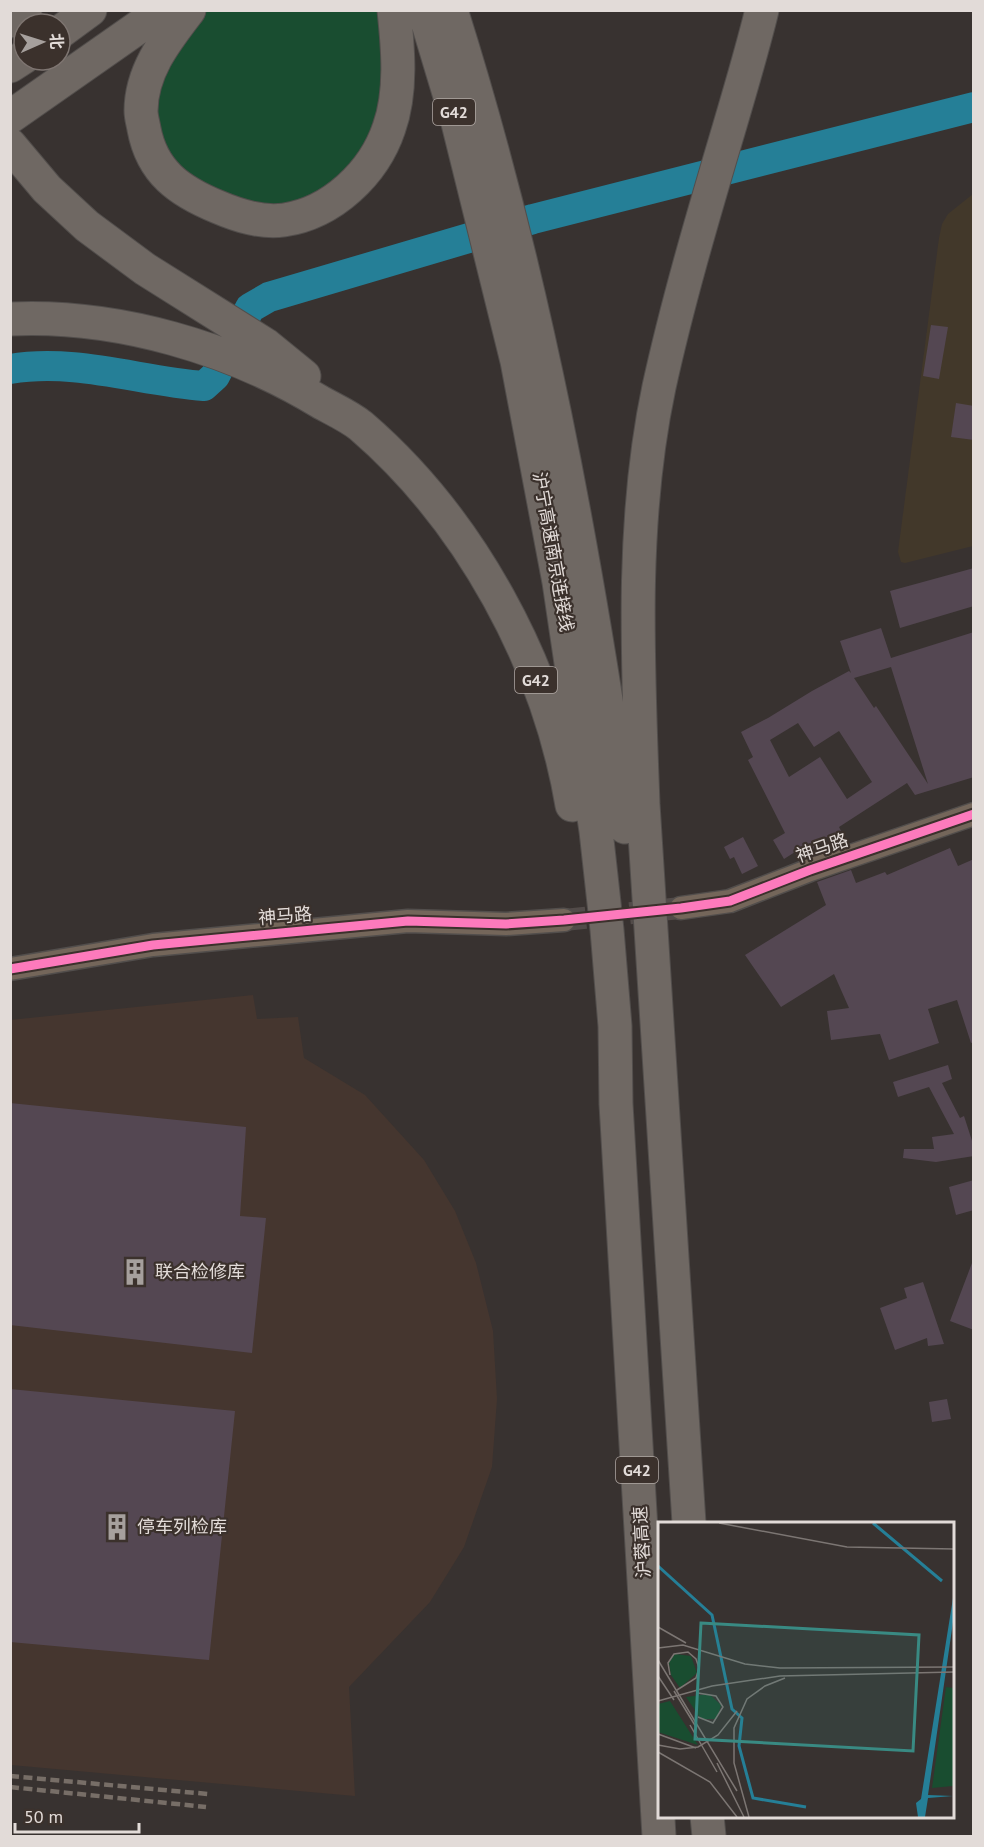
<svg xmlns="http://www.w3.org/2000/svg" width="984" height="1847" font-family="'PT Sans','Noto Sans SC',sans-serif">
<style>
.commercial{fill:#42382a}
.built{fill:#45362f}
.green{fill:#194d30}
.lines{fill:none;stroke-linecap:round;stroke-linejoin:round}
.river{stroke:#257f97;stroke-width:30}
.building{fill:#544752;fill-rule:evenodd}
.minor-tunnel{stroke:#524b49;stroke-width:22;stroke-dasharray:22 11;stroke-linecap:butt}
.minor-casing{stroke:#524e4c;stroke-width:25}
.highway-casing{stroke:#524e4c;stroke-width:35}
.minor{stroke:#74665a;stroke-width:22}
.highway{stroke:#6f6863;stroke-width:33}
.rail{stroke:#776e67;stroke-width:4.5;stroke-dasharray:9 4.5;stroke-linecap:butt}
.cycleway-casing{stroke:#3b312c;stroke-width:13}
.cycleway{stroke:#fd7abc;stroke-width:9}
.labels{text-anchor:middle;stroke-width:4.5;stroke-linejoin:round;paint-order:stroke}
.shield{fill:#3b312c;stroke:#b0a8a4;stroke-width:1.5}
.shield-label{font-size:16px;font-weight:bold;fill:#e2dbd8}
.street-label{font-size:18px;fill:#e2dbd8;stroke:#3b312c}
.poi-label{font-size:18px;fill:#e2dbd8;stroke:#3b312c;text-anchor:start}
.inset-river{fill:none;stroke:#257f97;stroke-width:3}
.inset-road{fill:none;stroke:#7c7673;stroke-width:1.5}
.view{fill:#398a83;fill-opacity:0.15;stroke:#398a83;stroke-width:3}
.inset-edge{fill:none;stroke:#e2dbd8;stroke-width:3}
</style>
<rect width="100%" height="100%" fill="#383230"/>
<!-- commercial -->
<path class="commercial" d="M973,194V546L905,563L901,562L898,552L939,238L942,224L948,214Z"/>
<!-- built -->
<path class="built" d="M253,995L257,1019L298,1017L304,1058L365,1095L424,1160L455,1211L476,1263L493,1331L497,1399L492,1467L464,1547L430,1602L349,1687L355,1796L11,1765L10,1020Z"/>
<!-- green -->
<path class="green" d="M206,11H382L388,95L369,148L342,178L297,203L257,205L217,195L180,173L159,140L154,105L172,44Z"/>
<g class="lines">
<!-- river -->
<path class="river" d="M10,369C76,358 139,381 204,386L215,376L250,308L269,297L533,219L974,107"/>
</g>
<!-- building -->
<path class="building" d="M931,325L948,327L939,379L923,376Z
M956,403L974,406V440L951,437Z
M974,568V606L900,628L890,591Z
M881,628L891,658L974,632V777L915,795L907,783L839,827L841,831L813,843L815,848L797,857L795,852L784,859L773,840L785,833L748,760L753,757L741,732L768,718L812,691L849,671L851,673L840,641ZM891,667L928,784L876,706L874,708L854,678ZM798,723L814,747L839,731L872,782L847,799L820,757L789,777L770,740Z
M743,837L758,866L742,874L734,857L730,859L724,847Z
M950,848L958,866L974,859V1042L971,1043L957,1000L928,1009L939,1043L889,1060L880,1034L831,1040L827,1011L849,1008L834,974L781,1007L745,955L826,905L817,882L851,870L856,883L885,872L887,875Z
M948,1065L952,1079L942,1083L960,1118L964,1116L974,1147V1156L936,1162L903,1158L904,1149H934L932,1137L954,1134L929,1087L898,1097L893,1082Z
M10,1103L246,1127L240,1216L266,1218L252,1353L10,1325Z
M974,1180V1210L956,1215L949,1187Z
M972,1263H974V1330L950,1321Z
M923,1282L944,1344L928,1346L927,1338L895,1350L880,1308L907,1298L904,1288Z
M10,1389L235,1411L209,1660L10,1642Z
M947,1399L951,1419L932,1422L929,1402Z"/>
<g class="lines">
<!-- minor-tunnel -->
<path class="minor-tunnel" d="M564,920L681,908"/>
<defs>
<path id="minor" d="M681,908L730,901L810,870L974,814
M10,969L153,945L408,921L506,924L564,920"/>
<path id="highway" d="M189,10C166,40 141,71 141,111C141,117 143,123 144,129C152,172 179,191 218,207C239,216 261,223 284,220C332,213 374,173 389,128C402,92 398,48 394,10
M424,10L458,123L517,361L559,582L596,831L607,930L615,1026L616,1104L659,1836
M451,10C535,276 586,552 625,827
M10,21L25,10
M60,32L90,10
M10,66L24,57
M10,117L163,10
M10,145L47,189L87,226L145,269L266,345L304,376
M10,319C117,314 232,348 322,403C335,410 350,417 361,426C470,520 548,663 572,805
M689,1523L643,804C638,666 630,523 659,387C677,305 701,223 725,142C738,98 751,55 762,10
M707,1816L709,1836"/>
</defs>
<!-- minor casing -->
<use href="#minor" class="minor-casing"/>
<!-- highway casing -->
<use href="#highway" class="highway-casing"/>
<!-- minor -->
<use href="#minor" class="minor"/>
<!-- highway -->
<use href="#highway" class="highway"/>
<!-- rail -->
<path class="rail" d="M10,1776L208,1794
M10,1787L206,1807"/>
<defs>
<path id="cycleway" d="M10,969L153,945L408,921L506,924L564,920L681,908L730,901L810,870L974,814"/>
</defs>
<!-- cycleway casing -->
<use href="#cycleway" class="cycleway-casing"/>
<!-- cycleway -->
<use href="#cycleway" class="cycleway"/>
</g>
<!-- icons -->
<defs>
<symbol id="building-bare" viewBox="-9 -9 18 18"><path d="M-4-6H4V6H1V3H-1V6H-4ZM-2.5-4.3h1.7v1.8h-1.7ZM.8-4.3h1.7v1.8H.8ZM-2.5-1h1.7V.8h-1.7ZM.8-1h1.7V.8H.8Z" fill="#a6a09d" stroke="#3b312c" stroke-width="2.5" paint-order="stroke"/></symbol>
</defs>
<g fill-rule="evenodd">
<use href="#building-bare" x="116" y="1253" width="38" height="38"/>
<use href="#building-bare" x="98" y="1508" width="38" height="38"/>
</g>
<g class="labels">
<!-- shield labels -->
<g class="shield">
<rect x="433" y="99" width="42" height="26" rx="4.5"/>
<rect x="515" y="667" width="42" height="26" rx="4.5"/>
<rect x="616" y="1457" width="42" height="26" rx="4.5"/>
</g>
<g class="shield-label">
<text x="454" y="118">G42</text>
<text x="536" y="686">G42</text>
<text x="637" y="1476">G42</text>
</g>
<!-- street labels -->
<g class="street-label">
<text transform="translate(553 552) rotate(80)" y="6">沪宁高速南京连接线</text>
<text transform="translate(822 848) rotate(-19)" y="6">神马路</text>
<text transform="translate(285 916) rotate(-5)" y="6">神马路</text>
<text transform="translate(642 1542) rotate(-93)" y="6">沪蓉高速</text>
</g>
<!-- poi labels -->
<g class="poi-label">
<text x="155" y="1278">联合检修库</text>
<text x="137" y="1533">停车列检库</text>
</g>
</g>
<!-- overview -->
<g transform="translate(658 1522)">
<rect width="296" height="296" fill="#383230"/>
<path d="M17,132L33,134L39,151L22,166L13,153L11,140ZM288,165L295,166V264L274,266ZM51,172L63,183L59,197H43L28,175ZM12,179L40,223L0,210V182Z" fill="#194d30"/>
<path d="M295,76V100L270,273L295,274L270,276L267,295H260L258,281L263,277Z" fill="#257f97"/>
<path class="inset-river" d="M215,1L284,59M0,44L54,93L74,187L84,196L81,224L95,276L148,285"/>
<path class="inset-road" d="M61,1L189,25L296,27M0,105L28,121M0,126L25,123L87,142L122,146L296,145M0,138L79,269M12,153L10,141L16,132L30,130L38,137L41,146L38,156L19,168M0,154L16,178M16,169L38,205M40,171L58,174L65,185L55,201L40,195M0,179L54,164L122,154L296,150M32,203L59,250M0,212L38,226M0,223L22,227L40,225L60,213L79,189M0,230L52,260L79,295M59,241L86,295M91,295L76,241V206L89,177L107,164L127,156"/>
<path class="view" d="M43,101L261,113L255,229L37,217Z"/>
<rect width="296" height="296" class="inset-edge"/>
</g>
<!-- border -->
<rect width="984" height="1847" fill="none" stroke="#e2dbd8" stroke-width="24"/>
<!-- north arrow -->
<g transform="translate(42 42) rotate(87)"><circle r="28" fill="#3b312c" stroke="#7e7571" stroke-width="1.5"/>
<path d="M0-4.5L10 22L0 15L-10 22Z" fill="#a6a09d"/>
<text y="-9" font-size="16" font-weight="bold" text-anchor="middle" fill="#e2dbd8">北</text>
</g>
<!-- scale -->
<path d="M15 1823v9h124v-9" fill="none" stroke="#e2dbd8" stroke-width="3"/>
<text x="24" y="1823" font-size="18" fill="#e2dbd8" stroke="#3b312c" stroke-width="4.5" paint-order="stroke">50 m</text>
</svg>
